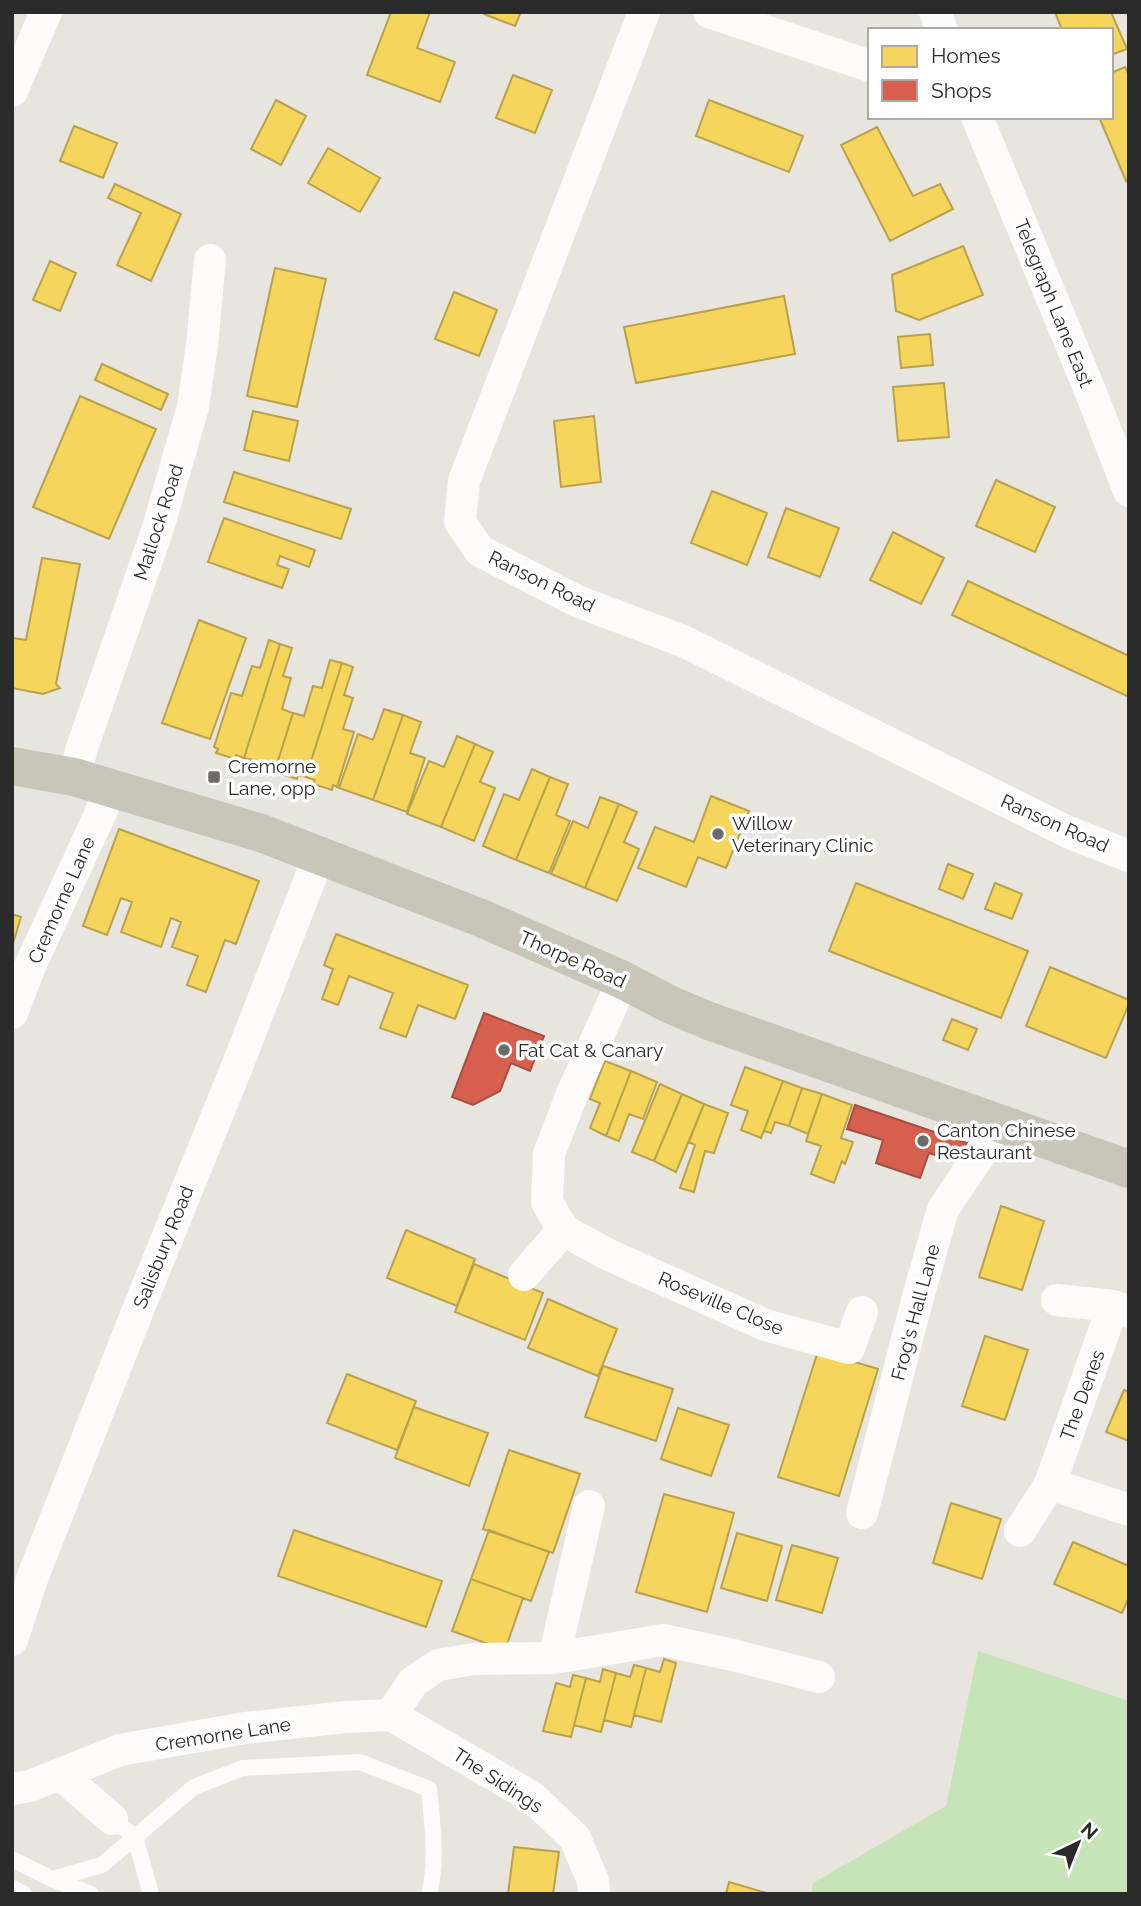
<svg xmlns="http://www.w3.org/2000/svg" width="1141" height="1906" font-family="Raleway,sans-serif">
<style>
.green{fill:#c7e4b8}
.homes{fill:#f6d55c;stroke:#b9a24d;stroke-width:2}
.shops{fill:#d6604d;stroke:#a25042;stroke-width:2}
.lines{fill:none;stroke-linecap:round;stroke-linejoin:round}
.lane{stroke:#fcfbfa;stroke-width:16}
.street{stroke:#fcfbfa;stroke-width:32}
.primary{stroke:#c9c6b9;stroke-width:38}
.poi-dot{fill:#6c6b69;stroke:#fff;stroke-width:2.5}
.labels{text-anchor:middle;stroke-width:7;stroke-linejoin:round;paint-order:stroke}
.street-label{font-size:19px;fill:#2a2a2a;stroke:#fff}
.poi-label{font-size:19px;fill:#2a2a2a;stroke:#fff;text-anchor:start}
</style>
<rect width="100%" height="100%" fill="#e8e5df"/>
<!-- green -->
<path class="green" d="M978,1651L1129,1701V1894H811L813,1883L946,1806Z"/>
<!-- homes -->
<path class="homes" d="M391,12H430L417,48L455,62L440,102L367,75Z
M484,12H521L515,26L484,14Z
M1055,12H1111L1127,49L1111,55V30H1062Z
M1125,67L1129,76V179L1126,181L1099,117H1111V73Z
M513,75L552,90L535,133L496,118Z
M276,100L306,116L281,165L251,149Z
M709,100L803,136L789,172L696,136Z
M74,126L117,143L103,178L60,161Z
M877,127L913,196L940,184L953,209L890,241L841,145Z
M328,148L380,178L360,212L308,183Z
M115,184L181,214L151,281L117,265L141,213L108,198Z
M963,246L983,295L919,320L896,311L892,275Z
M50,261L76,273L60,311L33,300Z
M275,268L326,279L297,407L247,396Z
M454,292L497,310L479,356L435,339Z
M784,296L795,354L636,383L624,327Z
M930,334L933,365L901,368L898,337Z
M102,364L168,394L161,410L95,380Z
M944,383L949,437L898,441L893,387Z
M80,396L156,429L109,539L33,507Z
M253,411L298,421L289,461L244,450Z
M594,416L601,482L561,487L554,421Z
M234,472L351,509L341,539L224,502Z
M996,480L1055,507L1035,552L976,526Z
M712,491L767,513L747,565L691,543Z
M786,508L839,528L820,577L768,557Z
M224,518L315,550L309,567L280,556L277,565L289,569L282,588L208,562Z
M893,532L944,558L921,604L870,580Z
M42,558L80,564L56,684L60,688L43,694L12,688V638L26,640Z
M968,581L1129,656V697L952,615Z
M199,620L246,638L210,739L162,723Z
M269,640L280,644L244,758L236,755L235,759L216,753L218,749L214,747L231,693L242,696L252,666L260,668Z
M280,644L292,648L283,676L291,678L282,709L293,713L276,767L272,766L270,770L251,765L253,760L244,758Z
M330,660L342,663L306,777L298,775L297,779L278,773L279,768L276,767L293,713L304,716L313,686L322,688Z
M342,663L353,667L344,695L353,698L343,729L354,732L337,787L333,785L332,790L313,784L315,780L306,777Z
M384,709L403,715L373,800L339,788L358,734L373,740Z
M403,715L421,722L410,753L425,758L407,812L373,800Z
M457,736L475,744L441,827L407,814L429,761L444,767Z
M475,744L493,752L480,782L495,788L474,841L441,827Z
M532,769L550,777L516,860L483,846L504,794L519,800Z
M550,777L568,784L556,815L570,821L549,873L516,860Z
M711,796L749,811L726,868L698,857L686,887L638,868L655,827L694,842Z
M600,797L619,804L585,888L551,874L573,821L588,828Z
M619,804L637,812L624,842L639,849L617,901L585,888Z
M119,829L259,881L236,944L225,940L206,992L187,985L198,956L172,947L181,922L171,918L161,947L121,932L132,902L121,898L107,935L83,926Z
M948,864L973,874L963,899L939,889Z
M856,883L1028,951L1001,1018L829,951Z
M995,883L1022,894L1012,919L985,909Z
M12,914L21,917L12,947Z
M336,934L468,985L455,1019L418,1005L406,1037L380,1028L393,993L349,976L338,1005L322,999L333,969L324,965Z
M1050,967L1129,1000V1004L1106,1058L1026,1026Z
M952,1019L977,1029L968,1050L943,1040Z
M605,1061L631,1071L606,1136L590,1128L600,1103L590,1099Z
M745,1067L783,1081L761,1138L741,1130L748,1111L731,1105Z
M631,1071L657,1082L643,1119L629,1114L619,1141L606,1136Z
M783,1081L802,1088L789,1126L775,1122L771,1133L764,1131Z
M660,1084L682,1094L654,1161L632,1152Z
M802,1088L822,1094L808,1134L789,1126Z
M682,1094L704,1104L676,1172L654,1161Z
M822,1094L852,1105L841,1138L853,1142L845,1164L842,1161L834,1183L811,1174L821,1146L806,1141Z
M704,1104L728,1113L714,1153L705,1151L694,1192L680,1188L695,1145L689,1142Z
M1001,1206L1044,1221L1022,1290L979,1277Z
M406,1230L475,1259L457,1306L387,1278Z
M474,1264L543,1293L525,1340L455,1312Z
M548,1299L617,1329L598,1376L528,1348Z
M985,1336L1028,1350L1005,1420L962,1406Z
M818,1351L878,1369L839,1496L778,1477Z
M603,1366L673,1389L656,1441L585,1417Z
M347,1374L416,1401L397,1450L327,1423Z
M1124,1390L1129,1392V1441L1106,1432Z
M414,1407L488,1433L469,1486L395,1458Z
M678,1408L729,1425L711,1476L661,1459Z
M509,1450L580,1474L553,1553L483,1529Z
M664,1494L734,1513L707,1612L636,1592Z
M951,1503L1001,1519L982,1579L933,1563Z
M294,1530L442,1581L426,1627L278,1576Z
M489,1530L549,1552L531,1601L471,1579Z
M737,1533L782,1546L767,1601L721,1588Z
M1073,1542L1129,1566V1597L1122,1613L1054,1584Z
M792,1545L838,1558L822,1613L776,1600Z
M471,1579L523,1598L505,1650L452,1631Z
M664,1659L676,1663L661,1722L634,1715L646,1668L660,1672Z
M634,1665L646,1668L631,1727L604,1720L616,1673L630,1677Z
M603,1669L616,1673L601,1732L574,1725L586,1678L600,1682Z
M573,1675L586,1678L571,1737L543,1731L556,1683L570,1687Z
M514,1847L559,1852L553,1894H508Z
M729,1882L770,1894H726Z"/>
<!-- shops -->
<path class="shops" d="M484,1013L544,1036L530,1071L511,1063L500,1091L473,1105L452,1097Z
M855,1105L967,1143L960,1163L929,1153L920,1178L876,1163L883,1140L847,1129Z"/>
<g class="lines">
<!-- lane -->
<path class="lane" d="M112,1819L135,1837L151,1894
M12,1859L52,1879L91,1894
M52,1879L102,1865L194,1787L243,1768L360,1762L429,1789C432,1823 438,1860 429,1894
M12,1888L24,1894"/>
<!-- street -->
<path class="street" d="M644,12L464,481L460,522L480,551L577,601L683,641L1068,832L1129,856
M709,12L870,66
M935,12L942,30
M12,91L46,12
M977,117L1091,393L1129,491
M74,777L82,748L158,528L193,407L202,345L210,260
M623,980L572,1094L549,1154L547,1202L563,1230L607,1254L765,1325L849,1348L862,1312
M12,1013L30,966L102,810L108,787
M524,1275L563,1230
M1057,1300L1113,1306
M1129,1312L1113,1306L1050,1484L1129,1510
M862,1513L918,1297L943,1209L1000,1124
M1020,1531L1050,1484
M12,1640L33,1576L142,1300L236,1069L319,856
M554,1658L589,1506
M391,1715L413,1682L438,1665L474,1659L554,1658L663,1640L733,1655L819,1677
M60,1774L112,1819
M12,1789L30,1786L120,1750L245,1728L345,1717L391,1715L532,1797L575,1838L593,1881L594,1894"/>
<!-- primary -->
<path class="primary" d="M12,766L74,777L261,833L481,918L623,980L671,1005L709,1021L1129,1169"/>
</g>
<!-- markers -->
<g class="poi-dot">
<rect x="207" y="770" width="14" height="14" rx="3.5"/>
<circle cx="718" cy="834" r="7"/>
<circle cx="504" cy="1050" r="7"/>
<circle cx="923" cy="1141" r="7"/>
</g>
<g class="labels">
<!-- street labels -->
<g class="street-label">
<text transform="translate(1054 303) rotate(68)" y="7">Telegraph Lane East</text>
<text transform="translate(158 522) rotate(-72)" y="7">Matlock Road</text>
<text transform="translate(542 581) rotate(26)" y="7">Ranson Road</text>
<text transform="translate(1055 823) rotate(24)" y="7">Ranson Road</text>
<text transform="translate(61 900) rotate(-66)" y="7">Cremorne Lane</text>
<text transform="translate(573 959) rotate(24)" y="7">Thorpe Road</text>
<text transform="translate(163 1247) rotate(-68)" y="7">Salisbury Road</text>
<text transform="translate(721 1303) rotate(23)" y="7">Roseville Close</text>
<text transform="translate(915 1312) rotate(-75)" y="7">Frog's Hall Lane</text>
<text transform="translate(1082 1395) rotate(-70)" y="7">The Denes</text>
<text transform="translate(223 1734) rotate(-9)" y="7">Cremorne Lane</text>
<text transform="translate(498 1780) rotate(33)" y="7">The Sidings</text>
</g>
<!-- poi labels -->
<g class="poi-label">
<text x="228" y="773">Cremorne<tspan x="228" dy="22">Lane, opp</tspan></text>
<text x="732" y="830">Willow<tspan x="732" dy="22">Veterinary Clinic</tspan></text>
<text x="518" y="1057">Fat Cat &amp; Canary</text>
<text x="937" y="1137">Canton Chinese<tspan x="937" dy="22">Restaurant</tspan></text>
</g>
</g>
<!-- border -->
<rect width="1141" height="1906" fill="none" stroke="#2a2a2a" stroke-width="28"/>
<!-- legend -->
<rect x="868" y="28" width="245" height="91" fill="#ffffff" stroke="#aaaaaa" stroke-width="2"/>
<rect x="882" y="46" width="35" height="21" fill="#f6d55c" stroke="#aaaaaa" stroke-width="2"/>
<text x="931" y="63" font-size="21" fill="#2a2a2a">Homes</text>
<rect x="882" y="80" width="35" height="21" fill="#d6604d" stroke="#aaaaaa" stroke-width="2"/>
<text x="931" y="98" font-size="21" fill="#2a2a2a">Shops</text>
<!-- north arrow -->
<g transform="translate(1078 1843) rotate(43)" stroke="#ffffff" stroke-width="5" paint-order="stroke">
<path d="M0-5L12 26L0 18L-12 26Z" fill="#2a2a2a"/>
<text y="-10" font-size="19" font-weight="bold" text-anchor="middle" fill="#2a2a2a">N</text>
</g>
</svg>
